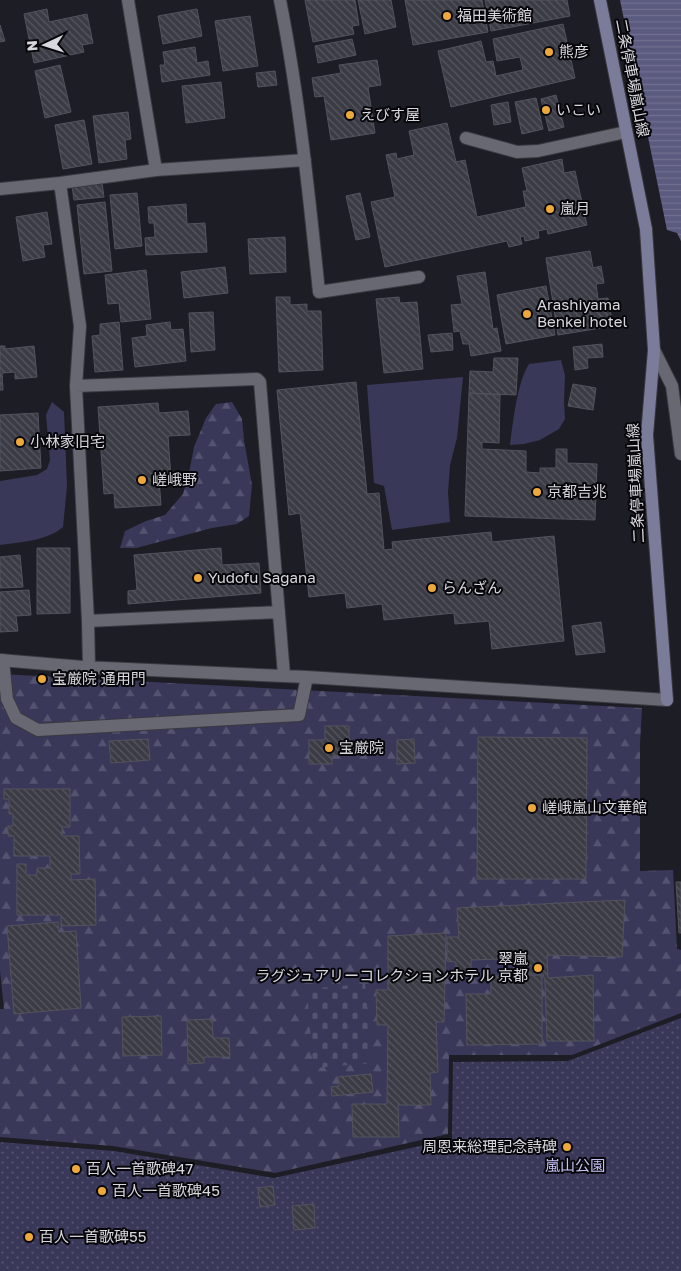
<svg xmlns="http://www.w3.org/2000/svg" width="681" height="1271" font-family="'Golos Text','Noto Sans JP',sans-serif">
<style>
.green{fill:#393859}
.forest{fill:url(#forest-firs)}
.cemetery{fill:url(#cemetery-stones)}
.park{fill:url(#park-dots)}
.water{fill:url(#water-rules)}
.building{fill:url(#building-back-hatch);stroke:#53535e}
.lines{fill:none;stroke-linecap:round;stroke-linejoin:round}
.lane-casing{stroke:#393940;stroke-width:14}
.street-casing{stroke:#393940;stroke-width:14}
.secondary-casing{stroke:#393940;stroke-width:14}
.lane{stroke:#686873;stroke-width:12}
.street{stroke:#686873;stroke-width:12}
.secondary{stroke:#7b7b9a;stroke-width:12}
.poi-dot{fill:#eda83b;stroke:#07070b;stroke-width:2}
.labels{text-anchor:middle;stroke-width:4;stroke-linejoin:round;paint-order:stroke}
.poi-label{font-size:15px;fill:#d7d7dd;stroke:#07070b;text-anchor:start}
.street-label{font-size:15px;fill:#d7d7dd;stroke:#07070b}
.park-label{font-size:15px;fill:#c3c3f6;stroke:#07070b}
</style>
<defs>
<pattern id="forest-firs" width="22" height="20" patternUnits="userSpaceOnUse" patternTransform="scale(1.25)"><rect width="22" height="20" fill="#393859"/><path d="M5 1l3.5 6h-7zM16 11l3.5 6h-7z" fill="#555470"/></pattern>
<pattern id="cemetery-stones" width="16" height="16" patternUnits="userSpaceOnUse" patternTransform="scale(1.25)"><rect width="16" height="16" fill="#393859"/><path d="M2 7V4a2 2 0 0 1 4 0v3zM10 15v-3a2 2 0 0 1 4 0v3z" fill="#555470"/></pattern>
<pattern id="park-dots" width="8" height="8" patternUnits="userSpaceOnUse" patternTransform="scale(1.25)"><rect width="8" height="8" fill="#393859"/><path d="M2 2h.1M6 6h.1" fill="none" stroke="#555470" stroke-width="1.8" stroke-linecap="round"/></pattern>
<pattern id="water-rules" width="6" height="5" patternUnits="userSpaceOnUse" patternTransform="scale(1.25)"><rect width="6" height="5" fill="#5b5a7f"/><path d="M0 2.5h6" fill="none" stroke="#727191"/></pattern>
<pattern id="building-back-hatch" width="6" height="6" patternUnits="userSpaceOnUse" patternTransform="scale(1.25)"><rect width="6" height="6" fill="#3b3b45"/><path d="M-1 5l2 2M0 0l6 6M5-1l2 2" fill="none" stroke="#57575f"/></pattern>
</defs>
<rect width="100%" height="100%" fill="#1d1d26"/>
<!-- green -->
<path class="green" d="M561,360L565,375L564,401L565,419L559,429L540,440L524,444L510,445C513,422 517,383 529,364Z
M463,377L457,438L450,465L448,493L450,522L392,530L384,486L374,483L367,385Z
M52,402L64,412L67,486L63,527C47,541 20,542 0,545V481L37,475L47,469L50,460L46,415Z"/>
<!-- forest -->
<path class="forest" d="M232,402L242,419L244,440L252,485L249,516L237,524L212,528L136,548H120L125,531L146,521L165,515L183,494L189,473L194,447L206,418L216,404Z
M0,674L642,708L640,744V871L673,870L677,949L681,950V1013L572,1055H449L448,1134L275,1173L113,1146L0,1137V1009H4L0,971Z"/>
<!-- cemetery -->
<path class="cemetery" d="M365,984L372,1063L313,1068L307,989Z"/>
<!-- park -->
<path class="park" d="M681,1018V1271H0V1142L114,1151L274,1178L452,1139L453,1062L568,1061Z"/>
<!-- water -->
<path class="water" d="M620,0H681V241L677,233L667,230Z"/>
<!-- building -->
<path class="building" d="M305,0H355L359,25L352,26L354,34L313,42Z
M358,0H391L396,27L365,34Z
M405,0H482L488,32L413,45Z
M485,0H567L570,16L491,31Z
M47,9L49,22L87,14L93,43L82,45L84,52L34,63L24,14Z
M197,9L202,36L163,44L158,16Z
M250,16L258,66L223,71L215,21Z
M563,24L575,78L451,107L438,51L481,41L486,62L493,61L496,76L523,70L520,57L497,61L493,39Z
M0,25L5,41L0,42Z
M352,39L356,55L318,63L315,46Z
M195,47L197,63L208,61L210,75L162,82L160,65H165L163,52Z
M377,60L381,85L368,87L375,133L331,140L324,96L315,97L312,78L341,73L339,65Z
M60,65L71,112L45,118L35,71Z
M275,71L277,85L258,87L256,73Z
M221,82L225,118L186,123L182,86Z
M556,95L564,127L549,131L541,99Z
M536,98L543,129L522,134L515,102Z
M508,102L511,122L494,125L491,105Z
M128,112L131,139L125,140L127,159L99,163L93,116Z
M84,120L92,164L63,169L55,125Z
M447,123L456,162L465,160L477,217L526,207L523,191H527L522,168L562,159L564,173L575,171L587,225L548,234L547,229L538,231L539,238L525,241L524,236L520,237L522,244L509,247L507,241L385,267L371,202L395,197L386,155L396,153L397,159L414,155L409,131Z
M102,183L104,197L74,200L72,186Z
M137,193L142,246L115,249L110,195Z
M360,193L370,237L356,240L346,196Z
M105,202L112,271L84,274L77,205Z
M186,204L187,224L205,223L207,252L146,255L145,238L155,237L154,223H149L148,207Z
M47,212L52,244L43,245L45,257L23,261L16,217Z
M285,237L286,272L250,274L248,239Z
M590,251L593,268L601,266L604,283L596,284L598,299L608,298L613,326L558,335L546,258Z
M225,267L228,293L184,298L181,272Z
M146,270L151,319L121,322L119,303L108,304L105,275Z
M485,272L493,329L497,328L501,351L471,356L469,344H463L460,331L454,332L451,305L462,304L457,276Z
M546,286L555,335L506,344L497,295Z
M276,297H290V305L307,304V311H321L323,370L279,372Z
M399,297L400,303L417,302L423,369L384,373L376,299Z
M213,312L215,350L191,352L189,313Z
M119,322L123,370L95,372L92,336L100,335V324Z
M170,322L171,330L183,329L186,361L135,367L132,338L147,336L146,325Z
M452,333L453,350L431,352L428,335Z
M602,344L603,357L587,358L588,368L575,370L573,347Z
M0,346H5V349L34,346L37,377L15,379V372L2,373L3,390H0Z
M494,358H518L516,395L469,393L470,371L493,372Z
M356,382L367,494L379,493L384,550L393,549L392,542L491,532L492,542L554,536L564,641L492,649L489,621L455,624L454,613L384,620L382,604L347,608L345,593L309,597L300,513L289,515L277,390Z
M573,384L596,388L593,410L568,406Z
M469,393L500,395L499,443L482,442V449L526,451V472L540,473V468H556V449H567V463L597,464L595,520L465,516Z
M158,403L159,413L188,411L190,435L168,436L171,478L159,479L161,505L115,508L114,493L104,494L98,407Z
M38,413L41,468L0,471V415Z
M37,548H70V613L37,614Z
M221,548L222,565L259,563L261,593L128,604V591L137,590L134,555Z
M20,555L23,587L0,588V557Z
M29,590L31,615L16,616L18,631L0,632V592Z
M601,622L605,652L576,655L572,626Z
M36,676L49,677V682L35,681Z
M325,726H349V755L332,756V764H309V740H325Z
M478,737L587,738L586,879H477Z
M148,739L150,760L111,763L109,741Z
M414,739L415,763L397,764V740Z
M4,789H70V827H62V836H79L80,874H71V880L95,879L96,925L61,926V915H17V864H26V875H37V868H50V856H14V836H8V826H13V814H9V799H4Z
M676,882H681V933H679Z
M625,900L622,957L547,955L548,978L593,975L594,1041H547L545,981L543,974H527L528,958L471,960V976H456V962L447,961V937H459L457,908Z
M58,922L59,932L76,931L81,1008L14,1014L7,926Z
M446,933L444,1022H436L438,1072L430,1073L431,1105H398L399,1137H353L352,1104H387L388,1025H377L376,990H388V936Z
M542,975V1044L467,1045L466,994H491V976Z
M161,1016L162,1055L123,1056L122,1017Z
M212,1019L213,1038H229L230,1057H204V1063L188,1064L187,1020Z
M371,1074L373,1092L332,1096L331,1087L339,1086L338,1077Z
M273,1186L275,1205L260,1207L258,1188Z
M314,1204L315,1228L294,1230L292,1206Z"/>
<g class="lines">
<defs>
<path id="lane" d="M466,138L517,152L538,151L626,132"/>
<path id="street" d="M128,0L156,170
M280,0C299,97 309,194 319,292L419,277
M60,183L156,170L305,160
M0,189L60,183L80,326L76,386L88,621L279,612
M654,350L672,386L681,454
M76,386L257,379L260,382L284,675
M88,621L89,667
M0,660L83,667L307,677L667,700
M3,660L7,699L16,718L38,730L299,715L307,677"/>
<path id="secondary" d="M600,0L646,229L654,350L647,435L667,700"/>
</defs>
<!-- lane casing -->
<use href="#lane" class="lane-casing"/>
<!-- street casing -->
<use href="#street" class="street-casing"/>
<!-- secondary casing -->
<use href="#secondary" class="secondary-casing"/>
<!-- lane -->
<use href="#lane" class="lane"/>
<!-- street -->
<use href="#street" class="street"/>
<!-- secondary -->
<use href="#secondary" class="secondary"/>
</g>
<!-- markers -->
<g class="poi-dot">
<circle cx="447" cy="16" r="5"/>
<circle cx="549" cy="52" r="5"/>
<circle cx="546" cy="110" r="5"/>
<circle cx="350" cy="115" r="5"/>
<circle cx="550" cy="209" r="5"/>
<circle cx="527" cy="314" r="5"/>
<circle cx="20" cy="442" r="5"/>
<circle cx="142" cy="480" r="5"/>
<circle cx="537" cy="492" r="5"/>
<circle cx="198" cy="578" r="5"/>
<circle cx="432" cy="588" r="5"/>
<circle cx="42" cy="679" r="5"/>
<circle cx="329" cy="748" r="5"/>
<circle cx="532" cy="808" r="5"/>
<circle cx="538" cy="968" r="5"/>
<circle cx="567" cy="1147" r="5"/>
<circle cx="76" cy="1169" r="5"/>
<circle cx="102" cy="1191" r="5"/>
<circle cx="29" cy="1237" r="5"/>
</g>
<g class="labels">
<!-- poi labels -->
<g class="poi-label">
<text x="457" y="21">福田美術館</text>
<text x="559" y="57">熊彦</text>
<text x="556" y="115">いこい</text>
<text x="360" y="120">えびす屋</text>
<text x="560" y="214">嵐月</text>
<text x="537" y="310">Arashiyama<tspan x="537" dy="17">Benkei hotel</tspan></text>
<text x="30" y="447">小林家旧宅</text>
<text x="152" y="485">嵯峨野</text>
<text x="547" y="497">京都吉兆</text>
<text x="208" y="583">Yudofu Sagana</text>
<text x="442" y="593">らんざん</text>
<text x="52" y="684">宝厳院 通用門</text>
<text x="339" y="753">宝厳院</text>
<text x="542" y="813">嵯峨嵐山文華館</text>
<text x="528" y="964" text-anchor="end">翠嵐<tspan x="528" dy="17">ラグジュアリーコレクションホテル 京都</tspan></text>
<text x="557" y="1152" text-anchor="end">周恩来総理記念詩碑</text>
<text x="86" y="1174">百人一首歌碑47</text>
<text x="112" y="1196">百人一首歌碑45</text>
<text x="39" y="1242">百人一首歌碑55</text>
</g>
<!-- street labels -->
<g class="street-label">
<text transform="translate(632 78) rotate(79)" y="5">二条停車場嵐山線</text>
<text transform="translate(636 483) rotate(-93)" y="5">二条停車場嵐山線</text>
</g>
<!-- park labels -->
<g class="park-label">
<text x="575" y="1171">嵐山公園</text>
</g>
</g>
<!-- north arrow -->
<g transform="translate(45 45) rotate(266)" stroke="#07070b" stroke-width="4" paint-order="stroke">
<path d="M0-4L9 19L0 12L-9 19Z" fill="#d7d7dd"/>
<text y="-8" font-size="14" font-weight="bold" text-anchor="middle" fill="#d7d7dd">N</text>
</g>
</svg>
